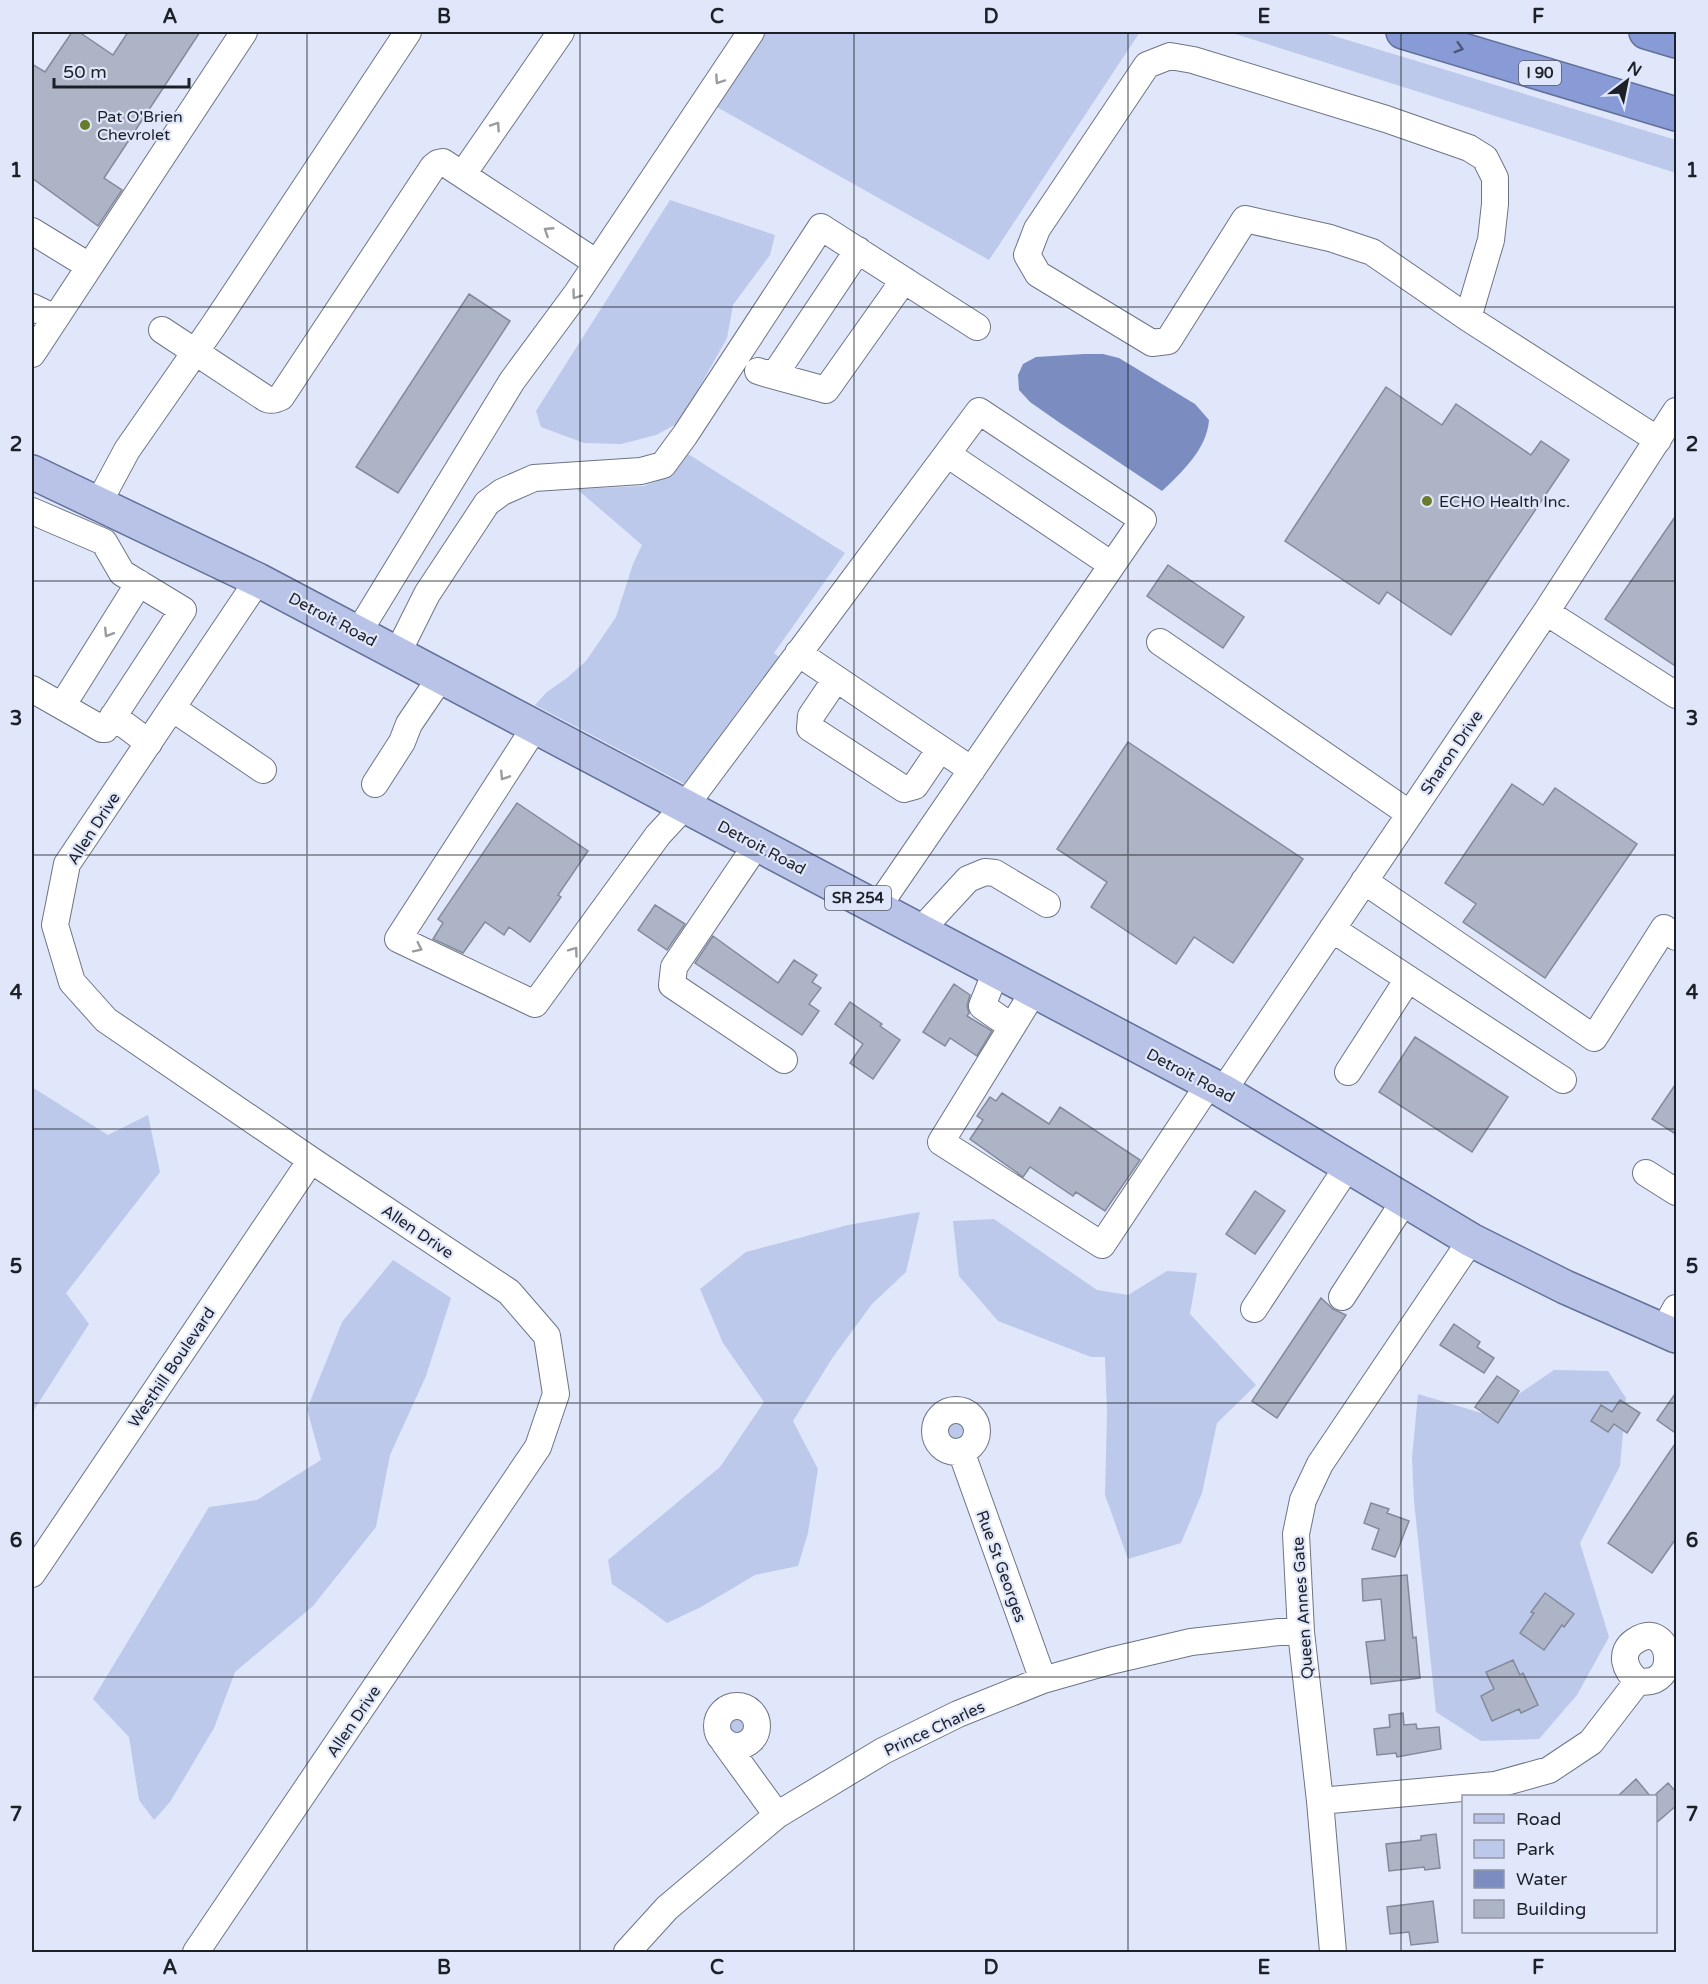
<svg xmlns="http://www.w3.org/2000/svg" width="1708" height="1984" font-family="'Varela Round',sans-serif">
<style>
.green{fill:#bdc9eb}
.water{fill:#7b8cc0}
.building{fill:#adb4c6;stroke:#848a9c;stroke-width:1.5}
.lines{fill:none;stroke-linecap:round;stroke-linejoin:round}
.minor-casing{stroke:#6e7485;stroke-width:28}
.major-casing{stroke:#637099;stroke-width:36}
.highway-casing{stroke:#637099;stroke-width:36}
.minor{stroke:#fff;stroke-width:26}
.major{stroke:#b8c3e7;stroke-width:33}
.highway{stroke:#889bd7;stroke-width:33}
.oneway{stroke:#4d5776}
.oneway2{stroke:#999b9e}
.grid{fill:none;stroke:#1d2027;stroke-width:1.5;stroke-opacity:0.55}
.poi-dot{fill:#6a7c2b;stroke:#e0e7fb;stroke-width:2}
.labels{text-anchor:middle;stroke-width:4.5;stroke-linejoin:round;paint-order:stroke}
.shield{fill:#e0e7fb;stroke:#585c67;stroke-width:1.5}
.shield-label{font-size:15px;font-weight:bold;fill:#1d2027}
.poi-label{font-size:16px;fill:#1d2027;stroke:#e0e7fb;text-anchor:start}
.street-label{font-size:16px;fill:#1d2027;stroke:#e0e7fb}
.neatline{fill:none;stroke:#1d2027;stroke-width:2}
.grid-label{font-size:20px;text-anchor:middle;font-weight:bold;fill:#1d2027}
</style>
<rect width="100%" height="100%" fill="#e0e7fb"/>
<!-- green -->
<path class="green" d="M762,32H1140L989,260L715,106Z
M1229,32H1321L1676,140V173Z
M670,200L775,235L770,255L733,305L727,338L680,422L656,435L621,444L584,443L541,427L536,411Z
M688,454L845,553L774,653L790,665L696,790L535,705L547,692L567,678L586,661L616,617L633,564L642,545L577,489L644,486L667,477Z
M32,1087L108,1135L148,1115L160,1172L66,1293L89,1324L32,1413Z
M920,1212L906,1272L872,1304L833,1357L793,1421L818,1469L808,1533L798,1566L755,1575L701,1607L667,1623L640,1603L612,1584L608,1560L720,1467L764,1402L723,1343L700,1289L746,1252L848,1225Z
M994,1219L1097,1290L1128,1295L1167,1271L1197,1273L1190,1314L1256,1385L1217,1423L1202,1493L1181,1543L1128,1559L1105,1495L1107,1412L1105,1357H1091L998,1321L959,1276L953,1221Z
M393,1260L451,1298L426,1376L390,1455L376,1527L313,1606L235,1672L214,1728L170,1802L154,1820L139,1800L129,1737L93,1699L209,1507L257,1500L321,1460L307,1409L342,1322Z
M1554,1370L1608,1371L1626,1398L1620,1466L1580,1543L1609,1637L1577,1695L1539,1739L1481,1741L1436,1712L1414,1501L1412,1458L1418,1394L1488,1415Z
M945 1430a11 11 0 1 1 22 0a11 11 0 1 1-22 0Z
M726 1725a11 11 0 1 1 22 0a11 11 0 1 1-22 0Z"/>
<!-- water -->
<path class="water" d="M1084,354H1103L1119,358L1195,404L1209,420C1207,449 1182,472 1162,491L1060,423L1030,402L1019,390L1018,375L1023,364L1036,357Z"/>
<!-- building -->
<path class="building" d="M72,32H79L113,55L128,32H200L104,178L122,190L98,226L32,178V64L45,72Z
M469,294L510,321L398,493L356,467Z
M1386,387L1442,425L1456,404L1531,455L1541,441L1569,460L1451,635L1387,592L1379,604L1285,541Z
M1677,514V667L1605,619Z
M1168,565L1244,617L1223,648L1147,596Z
M1128,742L1303,859L1233,963L1194,937L1176,964L1091,907L1107,882L1057,849Z
M1512,784L1543,805L1555,788L1637,844L1545,978L1463,922L1476,904L1445,883Z
M517,803L588,851L558,895L561,897L530,942L509,927L504,935L485,922L463,953L433,939L443,923L438,919Z
M655,905L685,924L667,950L638,930Z
M713,936L778,983L794,960L817,975L812,982L821,988L809,1004L819,1011L802,1035L695,963Z
M954,984L970,995L967,1006L969,1013L967,1016L992,1031L977,1056L950,1038L945,1046L923,1032Z
M850,1002L882,1024L880,1026L900,1040L873,1079L850,1063L863,1044L835,1024Z
M1415,1037L1508,1097L1472,1152L1379,1092Z
M1677,1082V1135L1652,1119Z
M1002,1093L1049,1124L1060,1107L1140,1160L1105,1211L1076,1192L1073,1196L1030,1167L1023,1177L970,1139L983,1120L977,1116L990,1097L996,1101Z
M1255,1191L1285,1211L1255,1254L1226,1234Z
M1321,1298L1333,1309L1346,1315L1277,1418L1252,1401Z
M1454,1324L1480,1342L1477,1347L1494,1358L1484,1373L1440,1345Z
M1497,1376L1519,1391L1498,1423L1475,1407Z
M1677,1391V1434L1657,1420Z
M1620,1400L1640,1413L1627,1433L1614,1424L1608,1432L1591,1421L1601,1405L1612,1412Z
M1677,1441V1537L1652,1573L1608,1543Z
M1371,1503L1389,1509L1387,1513L1409,1521L1395,1557L1372,1549L1379,1529L1364,1523Z
M1407,1575L1413,1638L1416,1637L1420,1678L1371,1684L1366,1642L1385,1640L1381,1599L1363,1601L1362,1579Z
M1545,1593L1574,1614L1564,1627L1562,1625L1544,1650L1520,1633L1534,1613L1531,1612Z
M1513,1660L1520,1675L1523,1673L1538,1705L1521,1713L1519,1709L1492,1721L1481,1696L1494,1689L1486,1672Z
M1403,1713L1404,1725L1416,1724L1417,1729L1439,1727L1441,1749L1397,1757L1396,1753L1377,1755L1374,1729L1390,1727L1389,1715Z
M1636,1779L1651,1797H1617Z
M1668,1783L1677,1793V1805L1656,1823V1794Z
M1436,1834L1440,1868L1425,1870L1424,1867L1389,1871L1386,1844L1421,1840V1836Z
M1433,1901L1438,1942L1411,1945L1409,1932L1390,1934L1387,1907Z"/>
<g class="lines">
<defs>
<path id="minor" d="M463,174L561,32
M32,231L89,266
M32,307L55,318
M1468,318L1491,240L1495,204V178L1485,158L1469,148L1386,119L1193,60L1170,56L1147,65L1037,229L1027,255L1038,274L1152,343L1168,341L1245,219L1330,238L1372,252L1468,318L1658,440
M162,330L265,398C270,401 275,400 281,397L433,167L438,163L443,162L597,263
M32,354L244,32
M758,371L764,373L777,371L858,250
M764,373L826,390L904,280
M947,454L1112,565
M98,504L127,450L214,325L408,32
M32,511L104,542L122,573L183,610L105,729H102L32,689
M1546,612L1676,695
M358,633L512,381L577,293L751,32
M1160,642L1410,814
M798,653L972,770
M397,654L427,594L487,503L502,492L534,478L641,471L663,465L685,435L821,227L977,327
M836,679L811,716L810,728L904,789L915,786L940,749
M62,706L139,583
M172,708L263,770
M113,716L149,743
M535,727L398,939L535,1004L658,835L685,806L979,411L1143,520L877,908
M375,784L402,742L409,724L441,677
M757,844L674,967L672,985L784,1060
M1364,881L1594,1038L1664,928L1676,937
M1332,929L1563,1080
M920,931L968,879L985,872L995,873L1047,904
M996,971L982,1006L1012,1027
M1034,991L941,1142L1102,1245L1209,1084
M1348,1072L1408,979
M1223,1091L1546,612L1676,411
M1646,1173L1676,1192
M1342,1297L1405,1200
M1254,1309L1348,1166
M1664,1330L1676,1308
M935 1431a21 21 0 1 1 42 0a21 21 0 1 1-42 0Z
M961,1451L1043,1680
M32,1574L311,1160
M717 1726a20 20 0 1 1 40 0a20 20 0 1 1-40 0Z
M724,1742L777,1815
M1320,1801L1495,1785L1549,1770L1591,1742L1638,1681C1683,1689 1671,1617 1635,1641C1618,1652 1625,1671 1638,1681
M196,1952L538,1447L556,1394L547,1336L509,1292L311,1160L106,1020L72,982L55,925L67,864L258,580
M627,1952L667,1908L777,1815L883,1751L958,1714L1043,1680L1110,1661L1191,1642L1279,1632H1301
M1333,1952L1320,1801L1301,1632L1296,1534L1303,1500L1320,1464L1471,1240"/>
<path id="major" d="M32,472L258,580L1223,1091L1471,1240L1565,1287L1676,1336"/>
<path id="highway" d="M1403,32L1676,114
M1646,32L1676,41"/>
</defs>
<!-- minor casing -->
<use href="#minor" class="minor-casing"/>
<!-- major casing -->
<use href="#major" class="major-casing"/>
<!-- highway casing -->
<use href="#highway" class="highway-casing"/>
<!-- minor -->
<use href="#minor" class="minor"/>
<!-- major -->
<use href="#major" class="major"/>
<!-- highway -->
<use href="#highway" class="highway"/>
</g>
<!-- one-way arrows -->
<defs><path id="oneway-chevron" d="M-2-3.5L2.5 0L-2 3.5" fill="none" stroke-width="1.6" stroke-linecap="round" stroke-linejoin="round" transform="scale(1.5)"/></defs>
<use class="oneway" href="#oneway-chevron" transform="translate(1459 48) rotate(17)"/>
<g class="oneway2">
<use href="#oneway-chevron" transform="translate(719 80) rotate(124)"/>
<use href="#oneway-chevron" transform="translate(496 126) rotate(-56)"/>
<use href="#oneway-chevron" transform="translate(548 231) rotate(-147)"/>
<use href="#oneway-chevron" transform="translate(576 295) rotate(126)"/>
<use href="#oneway-chevron" transform="translate(108 633) rotate(122)"/>
<use href="#oneway-chevron" transform="translate(504 776) rotate(123)"/>
<use href="#oneway-chevron" transform="translate(418 948) rotate(26)"/>
<use href="#oneway-chevron" transform="translate(574 951) rotate(-54)"/>
</g>
<!-- grid -->
<path class="grid" d="M307,32V1952M580,32V1952M854,32V1952M1128,32V1952M1401,32V1952M32,307H1676M32,581H1676M32,855H1676M32,1129H1676M32,1403H1676M32,1677H1676"/>
<!-- markers -->
<g class="poi-dot">
<circle cx="85" cy="125" r="6"/>
<circle cx="1427" cy="501" r="6"/>
</g>
<g class="labels">
<!-- shield labels -->
<g class="shield">
<rect x="1519" y="61" width="42" height="24" rx="4.5"/>
<rect x="825" y="886" width="66" height="24" rx="4.5"/>
</g>
<g class="shield-label">
<text x="1540" y="78">I 90</text>
<text x="858" y="903">SR 254</text>
</g>
<!-- poi labels -->
<g class="poi-label">
<text x="97" y="122">Pat O'Brien<tspan x="97" dy="18">Chevrolet</tspan></text>
<text x="1439" y="507">ECHO Health Inc.</text>
</g>
<!-- street labels -->
<g class="street-label">
<text transform="translate(333 619) rotate(28)" y="6">Detroit Road</text>
<text transform="translate(1451 752) rotate(-56)" y="6">Sharon Drive</text>
<text transform="translate(93 828) rotate(-57)" y="6">Allen Drive</text>
<text transform="translate(762 847) rotate(28)" y="6">Detroit Road</text>
<text transform="translate(1191 1075) rotate(28)" y="6">Detroit Road</text>
<text transform="translate(418 1231) rotate(34)" y="6">Allen Drive</text>
<text transform="translate(171 1367) rotate(-56)" y="6">Westhill Boulevard</text>
<text transform="translate(1002 1566) rotate(70)" y="6">Rue St Georges</text>
<text transform="translate(1302 1608) rotate(-94)" y="6">Queen Annes Gate</text>
<text transform="translate(353 1721) rotate(-56)" y="6">Allen Drive</text>
<text transform="translate(934 1728) rotate(-25)" y="6">Prince Charles</text>
</g>
</g>
<!-- border -->
<rect width="1708" height="1984" fill="none" stroke="#e0e7fb" stroke-width="66"/>
<!-- legend -->
<rect x="1462" y="1795" width="195" height="138" fill="#e0e7fb" stroke="#9297a6" stroke-width="1.5"/>
<rect x="1474" y="1814" width="30" height="9" fill="#b8c3e7" stroke="#9297a6" stroke-width="1.5"/>
<text x="1516" y="1825" font-size="18" fill="#1d2027">Road</text>
<rect x="1474" y="1840" width="30" height="18" fill="#bdc9eb" stroke="#9297a6" stroke-width="1.5"/>
<text x="1516" y="1855" font-size="18" fill="#1d2027">Park</text>
<rect x="1474" y="1870" width="30" height="18" fill="#7b8cc0" stroke="#9297a6" stroke-width="1.5"/>
<text x="1516" y="1885" font-size="18" fill="#1d2027">Water</text>
<rect x="1474" y="1900" width="30" height="18" fill="#adb4c6" stroke="#9297a6" stroke-width="1.5"/>
<text x="1516" y="1915" font-size="18" fill="#1d2027">Building</text>
<!-- north arrow -->
<g transform="translate(1627 81) rotate(32)" stroke="#e0e7fb" stroke-width="4.5" paint-order="stroke">
<path d="M0-4.5L10 22L0 15L-10 22Z" fill="#1d2027"/>
<text y="-9" font-size="16" font-weight="bold" text-anchor="middle" fill="#1d2027">N</text>
</g>
<!-- scale -->
<path d="M54 78v9h135v-9" fill="none" stroke="#1d2027" stroke-width="3"/>
<text x="63" y="78" font-size="18" fill="#1d2027" stroke="#e0e7fb" stroke-width="4.5" paint-order="stroke">50 m</text>
<rect x="33" y="33" width="1642" height="1918" class="neatline"/>
<g class="grid-label">
<text x="170" y="23">A</text>
<text x="444" y="23">B</text>
<text x="717" y="23">C</text>
<text x="991" y="23">D</text>
<text x="1264" y="23">E</text>
<text x="1538" y="23">F</text>
<text x="16" y="177">1</text>
<text x="1692" y="177">1</text>
<text x="16" y="451">2</text>
<text x="1692" y="451">2</text>
<text x="16" y="725">3</text>
<text x="1692" y="725">3</text>
<text x="16" y="999">4</text>
<text x="1692" y="999">4</text>
<text x="16" y="1273">5</text>
<text x="1692" y="1273">5</text>
<text x="16" y="1547">6</text>
<text x="1692" y="1547">6</text>
<text x="16" y="1821">7</text>
<text x="1692" y="1821">7</text>
<text x="170" y="1974">A</text>
<text x="444" y="1974">B</text>
<text x="717" y="1974">C</text>
<text x="991" y="1974">D</text>
<text x="1264" y="1974">E</text>
<text x="1538" y="1974">F</text>
</g>
</svg>
